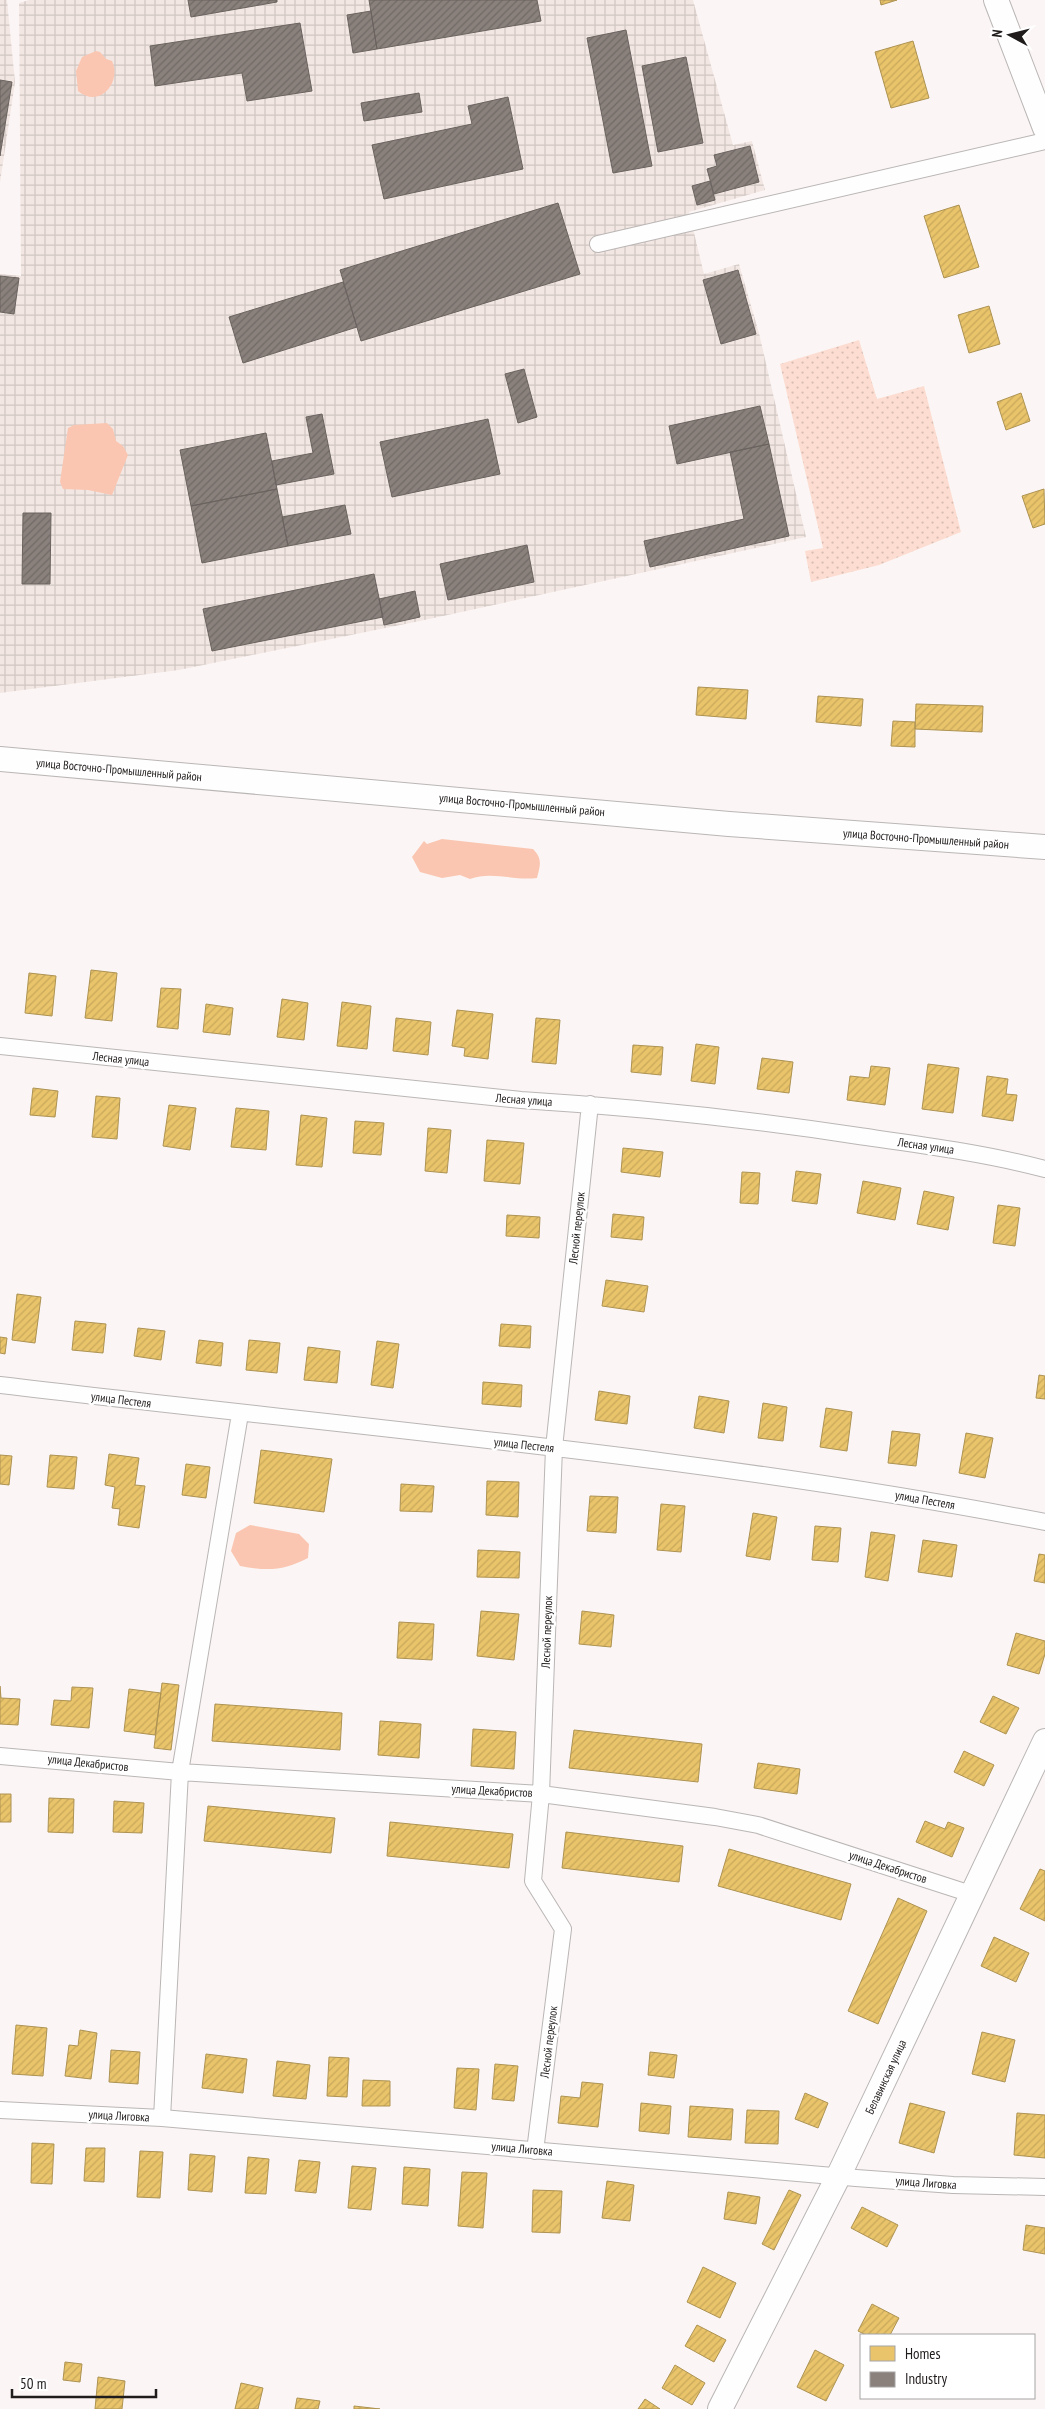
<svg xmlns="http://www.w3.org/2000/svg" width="1045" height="2409" font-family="'PT Sans Narrow',sans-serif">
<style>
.industrial{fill:url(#industrial-grid)}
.grass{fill:url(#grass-dots)}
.water{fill:#fac6b1}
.homes{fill:url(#homes-hatch);stroke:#ad9252}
.industry{fill:url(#industry-hatch);stroke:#6a635f}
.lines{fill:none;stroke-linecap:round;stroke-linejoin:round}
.street-casing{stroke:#bab6b5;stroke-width:18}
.secondary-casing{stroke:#bab6b5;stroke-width:26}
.street{stroke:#fefefe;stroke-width:16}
.secondary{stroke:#fefefe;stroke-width:24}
.labels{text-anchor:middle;stroke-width:5;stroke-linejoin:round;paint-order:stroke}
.street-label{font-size:12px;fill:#201c1b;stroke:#fff}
</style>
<defs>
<pattern id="industrial-grid" width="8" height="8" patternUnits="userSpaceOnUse" patternTransform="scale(1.25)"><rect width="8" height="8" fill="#f3e7e3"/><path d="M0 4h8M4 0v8" fill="none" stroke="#d0c6c2"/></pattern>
<pattern id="grass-dots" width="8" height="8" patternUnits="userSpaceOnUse" patternTransform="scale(1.25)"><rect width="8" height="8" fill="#fdddd1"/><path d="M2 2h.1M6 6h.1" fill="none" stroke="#d9bdb3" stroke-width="1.8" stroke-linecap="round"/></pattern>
<pattern id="homes-hatch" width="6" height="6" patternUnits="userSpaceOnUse" patternTransform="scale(1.25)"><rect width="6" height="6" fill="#e9c46a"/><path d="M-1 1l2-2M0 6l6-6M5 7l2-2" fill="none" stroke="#c8a85b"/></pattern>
<pattern id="industry-hatch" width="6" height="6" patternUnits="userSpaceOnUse" patternTransform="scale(1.25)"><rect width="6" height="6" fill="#8a817c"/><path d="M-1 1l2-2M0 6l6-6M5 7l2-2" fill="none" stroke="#706965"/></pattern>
</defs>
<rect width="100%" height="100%" fill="#fbf6f5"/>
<!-- industrial -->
<path class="industrial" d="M0,0H7L15,82L0,183Z
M29,0H693L733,145L752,141L765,190L689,212L704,274L739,264L759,333L806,537L420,621L179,670L0,693V274L21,276L19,3Z"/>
<!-- grass -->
<path class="grass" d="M859,340L877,399L924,386L961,532L879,565L811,582L805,551L823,548L780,364Z"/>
<!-- water -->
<path class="water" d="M96,51L100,52L106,59L112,61C122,83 99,109 78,91L76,71L82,57Z
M107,423L113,429L116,441L123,446L128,455L112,495L88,490L63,489L60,482L68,428L74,425Z
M442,839L533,849C543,859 540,866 537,878C514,881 492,871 470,879L460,875L442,878L420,872L412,857L424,841L427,844Z
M250,1525L299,1534L309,1544L308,1558C283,1571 268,1571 240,1566L231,1551L236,1533Z"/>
<!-- homes -->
<path class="homes" d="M880,0H897L881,5Z
M913,41L929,98L891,108L875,52Z
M959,205L979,267L944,278L924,216Z
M989,306L1000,344L969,353L958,315Z
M1021,393L1030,421L1006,430L997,402Z
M1044,489L1045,524L1033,528L1022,496Z
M698,687L748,690L746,719L696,715Z
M818,696L863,699L861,726L816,722Z
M916,704L983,706L982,732L915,729Z
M893,721L915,722V747L891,746Z
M91,970L117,973L112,1021L85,1018Z
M29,973L56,976L52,1016L25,1013Z
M161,988L181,989L178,1029L157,1027Z
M282,999L308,1003L304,1040L277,1037Z
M342,1002L371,1006L367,1049L337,1046Z
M206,1004L233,1008L230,1035L203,1032Z
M457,1010L493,1014L488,1059L464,1056L465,1048L452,1046Z
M396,1018L431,1022L428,1055L393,1051Z
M536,1018L560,1020L556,1064L532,1062Z
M696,1044L719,1047L715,1084L691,1081Z
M633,1045L663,1047L661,1075L631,1072Z
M762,1058L793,1062L789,1093L757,1089Z
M928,1064L959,1068L953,1113L922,1109Z
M871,1066L890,1068L885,1105L847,1100L850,1076L869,1078Z
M987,1076L1008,1079L1006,1094L1017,1095L1013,1121L982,1116Z
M33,1088L58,1091L55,1117L30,1115Z
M96,1096L120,1098L117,1139L92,1137Z
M169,1105L196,1108L190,1150L163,1146Z
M236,1108L269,1111L266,1150L231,1147Z
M301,1115L327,1118L322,1167L296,1165Z
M355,1121L384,1123L381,1155L353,1153Z
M428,1128L451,1130L447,1173L425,1171Z
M487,1140L524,1143L520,1184L484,1181Z
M623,1148L663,1152L660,1177L621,1172Z
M796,1171L821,1174L817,1204L792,1201Z
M742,1172L760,1173L758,1204L740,1203Z
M863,1181L901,1188L895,1220L857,1213Z
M924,1191L954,1197L948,1230L917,1224Z
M998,1205L1020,1208L1015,1246L993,1243Z
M613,1214L644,1217L642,1240L611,1237Z
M507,1215L540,1217L539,1238L506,1236Z
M606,1280L648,1286L644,1312L602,1306Z
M17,1294L41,1297L35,1343L12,1340Z
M75,1321L106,1324L103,1353L72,1350Z
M501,1324L531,1326L530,1348L499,1346Z
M138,1328L165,1331L161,1360L134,1356Z
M0,1337L7,1338L5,1354L0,1353Z
M199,1340L223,1343L221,1366L196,1363Z
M249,1340L280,1343L277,1373L246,1370Z
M377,1341L399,1344L393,1388L371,1385Z
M308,1347L340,1351L337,1383L304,1380Z
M1039,1375L1045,1376V1399L1036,1398Z
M483,1382L522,1385L521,1407L482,1404Z
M599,1391L630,1396L627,1424L595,1420Z
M699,1396L729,1401L724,1433L694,1428Z
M763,1403L787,1407L783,1441L758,1438Z
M826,1408L852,1412L847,1451L820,1447Z
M892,1431L920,1434L916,1466L888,1463Z
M966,1433L993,1438L985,1478L959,1473Z
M261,1450L332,1459L324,1512L254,1503Z
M109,1454L139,1458L135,1485L145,1486L139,1528L118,1525L120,1509L112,1508L115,1487L105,1485Z
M0,1455L12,1456L9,1485L0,1484Z
M50,1455L77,1457L74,1489L47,1487Z
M186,1464L210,1467L206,1498L182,1495Z
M487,1481L519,1482L518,1517L486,1515Z
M401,1484L434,1486L432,1512L400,1511Z
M590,1496L618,1497L616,1533L587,1531Z
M661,1504L685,1506L681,1552L657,1550Z
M753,1513L777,1517L770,1560L746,1556Z
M815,1526L841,1528L838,1562L812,1560Z
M871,1532L895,1535L888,1581L865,1577Z
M923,1540L957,1545L952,1577L918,1572Z
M478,1550L520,1552L519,1578L477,1577Z
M1039,1554L1045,1555V1583L1034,1581Z
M481,1611L519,1614L514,1660L477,1656Z
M582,1611L614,1615L611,1647L579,1644Z
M399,1622L434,1624L432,1660L397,1658Z
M1016,1633L1045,1641V1654L1039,1674L1007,1665Z
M162,1683L179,1685L171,1750L154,1748Z
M0,1686L1,1698L20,1699L18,1725L0,1724Z
M72,1687L93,1688L89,1728L51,1725L54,1700L71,1701Z
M129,1689L161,1693L155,1735L124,1731Z
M993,1696L1019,1708L1006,1734L980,1722Z
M215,1704L342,1713L340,1750L212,1741Z
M380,1721L421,1724L419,1758L378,1755Z
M473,1729L516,1732L514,1769L471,1766Z
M574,1730L702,1744L698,1782L569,1768Z
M964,1751L994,1765L984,1786L954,1772Z
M758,1763L800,1769L797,1794L754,1788Z
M0,1794H11V1822H0Z
M49,1798L74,1799L73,1833L48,1832Z
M114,1801L144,1803L142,1833L113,1832Z
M208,1806L335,1818L331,1853L204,1841Z
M925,1821L945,1829L948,1822L964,1828L952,1857L916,1842Z
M390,1822L513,1834L509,1868L387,1856Z
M566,1832L683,1846L679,1882L562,1868Z
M729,1849L851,1884L841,1920L718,1886Z
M1040,1869L1045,1871V1921L1020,1909Z
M898,1898L927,1911L878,2024L848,2011Z
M994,1937L1029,1953L1016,1982L981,1966Z
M16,2025L47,2028L43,2076L12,2074Z
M80,2030L97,2033L91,2079L65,2076L69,2045L78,2046Z
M982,2032L1015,2040L1005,2082L972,2074Z
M111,2050L140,2052L138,2084L109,2082Z
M650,2052L677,2055L674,2078L648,2075Z
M206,2054L247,2059L243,2093L202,2088Z
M329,2057L349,2058L347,2097L327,2096Z
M277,2061L310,2065L306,2099L273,2096Z
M495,2064L518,2066L514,2101L492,2099Z
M457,2068L479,2069L476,2110L454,2108Z
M363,2080L390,2081V2106H362Z
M582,2082L603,2084L598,2127L558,2123L561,2096L580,2098Z
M805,2093L828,2103L818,2128L795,2119Z
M641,2103L671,2106L669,2134L639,2131Z
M910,2103L945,2112L934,2153L899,2143Z
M690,2106L733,2109L731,2140L688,2137Z
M747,2110L779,2111L778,2144L745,2143Z
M1017,2113L1045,2115V2158L1014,2155Z
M32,2143L54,2144L52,2184L31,2183Z
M86,2148H105L104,2182L84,2181Z
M140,2151L163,2152L160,2198L137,2197Z
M190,2154L215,2156L212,2192L188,2190Z
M248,2157L269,2159L266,2194L245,2193Z
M299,2160L320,2162L316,2193L295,2191Z
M352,2166L376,2168L371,2210L348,2208Z
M404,2167L430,2169L428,2206L402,2204Z
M462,2172L487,2173L483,2228L458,2226Z
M607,2181L634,2185L630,2221L602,2218Z
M533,2190L562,2191L560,2233L532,2232Z
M789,2190L801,2195L774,2250L762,2244Z
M728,2192L760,2197L756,2224L724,2219Z
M862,2207L898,2225L887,2247L851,2228Z
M1026,2225L1045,2228V2254L1023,2250Z
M703,2267L736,2283L720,2318L687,2302Z
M872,2304L899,2318L890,2335H866L858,2331Z
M697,2325L726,2340L714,2362L685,2346Z
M815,2350L844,2365L826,2401L797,2387Z
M65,2362L82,2364L80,2382L63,2380Z
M675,2365L705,2383L692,2405L662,2388Z
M98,2377L125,2381L122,2409H95Z
M241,2383L263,2388L258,2409H235Z
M297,2398L320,2401L318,2409H295Z
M645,2399L660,2409H638Z
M354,2406L380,2409H354Z"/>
<!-- industry -->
<path class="industry" d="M188,0H277V2L191,17Z
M369,0H537L541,21L377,49Z
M371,11L377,49L353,53L347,15Z
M300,23L312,91L247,101L242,73L155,86L150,46Z
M626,30L652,166L613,173L587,38Z
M686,57L703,143L658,152L642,66Z
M0,80L12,82L0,156Z
M419,93L422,112L364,121L361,103Z
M508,97L523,169L384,199L372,145L472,124L468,106Z
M750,146L759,182L714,194L707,169L717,166L714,155Z
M710,181L715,200L697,205L692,186Z
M558,203L580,274L361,341L340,270Z
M738,270L756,334L721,344L703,280Z
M0,276L19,278L14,314L0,312Z
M343,282L357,327L243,363L229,317Z
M524,369L537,417L518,423L505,374Z
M760,406L769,444L677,464L669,426Z
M322,414L334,474L276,485L272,461L313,453L306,417Z
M488,419L500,474L392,497L380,442Z
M266,433L277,489L191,506L180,450Z
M769,444L789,536L650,567L644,541L744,519L730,452Z
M277,489L288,546L202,563L191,506Z
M345,505L351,534L288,546L282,517Z
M23,513H51L50,584H22Z
M527,545L534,582L448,600L440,564Z
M374,574L383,617L212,651L203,609Z
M415,591L420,617L384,625L379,599Z"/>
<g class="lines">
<defs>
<path id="street" d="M598,244L1045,141
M0,1046L521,1100C634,1107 747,1119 859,1136C922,1145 984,1153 1045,1169
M0,1385C348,1427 700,1455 1045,1522
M0,1756L180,1772L541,1794L715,1817L758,1825L971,1894
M0,2110L162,2118L856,2178L953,2185L1045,2187
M162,2118L180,1772L240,1414
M535,2151L563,1929L533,1881L541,1794L554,1448L590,1104"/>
<path id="secondary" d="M996,0L1045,128
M0,759L729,824L1045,847
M720,2409L838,2177L1045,1741"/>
</defs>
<!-- street casing -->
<use href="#street" class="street-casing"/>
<!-- secondary casing -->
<use href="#secondary" class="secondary-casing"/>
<!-- street -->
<use href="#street" class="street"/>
<!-- secondary -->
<use href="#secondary" class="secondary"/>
</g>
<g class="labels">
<!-- street labels -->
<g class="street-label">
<text transform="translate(119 770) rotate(5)" y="4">улица Восточно-Промышленный район</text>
<text transform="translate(522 805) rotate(5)" y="4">улица Восточно-Промышленный район</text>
<text transform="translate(926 839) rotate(4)" y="4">улица Восточно-Промышленный район</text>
<text transform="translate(121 1059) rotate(6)" y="4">Лесная улица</text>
<text transform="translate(524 1100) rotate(4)" y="4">Лесная улица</text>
<text transform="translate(926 1146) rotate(8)" y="4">Лесная улица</text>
<text transform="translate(577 1228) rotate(-84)" y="4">Лесной переулок</text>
<text transform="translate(121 1400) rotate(7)" y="4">улица Пестеля</text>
<text transform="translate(524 1445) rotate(6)" y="4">улица Пестеля</text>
<text transform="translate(925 1500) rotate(10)" y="4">улица Пестеля</text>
<text transform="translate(547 1632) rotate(-88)" y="4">Лесной переулок</text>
<text transform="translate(88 1763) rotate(6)" y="4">улица Декабристов</text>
<text transform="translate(492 1791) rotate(3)" y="4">улица Декабристов</text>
<text transform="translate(888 1867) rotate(18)" y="4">улица Декабристов</text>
<text transform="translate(549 2042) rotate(-83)" y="4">Лесной переулок</text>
<text transform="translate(886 2077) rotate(-65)" y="4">Белавинская улица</text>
<text transform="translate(119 2116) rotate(3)" y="4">улица Лиговка</text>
<text transform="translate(522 2149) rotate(5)" y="4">улица Лиговка</text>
<text transform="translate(926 2183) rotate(4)" y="4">улица Лиговка</text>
</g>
</g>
<!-- legend -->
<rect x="860" y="2334" width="175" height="65" fill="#ffffff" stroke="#a6a4a4"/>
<rect x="870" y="2346" width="25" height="15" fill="#e9c46a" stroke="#a6a4a4"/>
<text x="905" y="2359" font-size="15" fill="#201c1b">Homes</text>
<rect x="870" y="2372" width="25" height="15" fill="#8a817c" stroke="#a6a4a4"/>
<text x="905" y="2384" font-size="15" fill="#201c1b">Industry</text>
<!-- north arrow -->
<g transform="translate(1010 35) rotate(277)" stroke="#ffffff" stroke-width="4" paint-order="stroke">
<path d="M0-4L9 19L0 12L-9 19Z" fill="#201c1b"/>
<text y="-8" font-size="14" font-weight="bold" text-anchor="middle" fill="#201c1b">N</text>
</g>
<!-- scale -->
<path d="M12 2389v8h144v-8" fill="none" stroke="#201c1b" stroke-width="2.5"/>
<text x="20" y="2389" font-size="15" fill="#201c1b" stroke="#ffffff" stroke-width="4" paint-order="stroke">50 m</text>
</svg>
